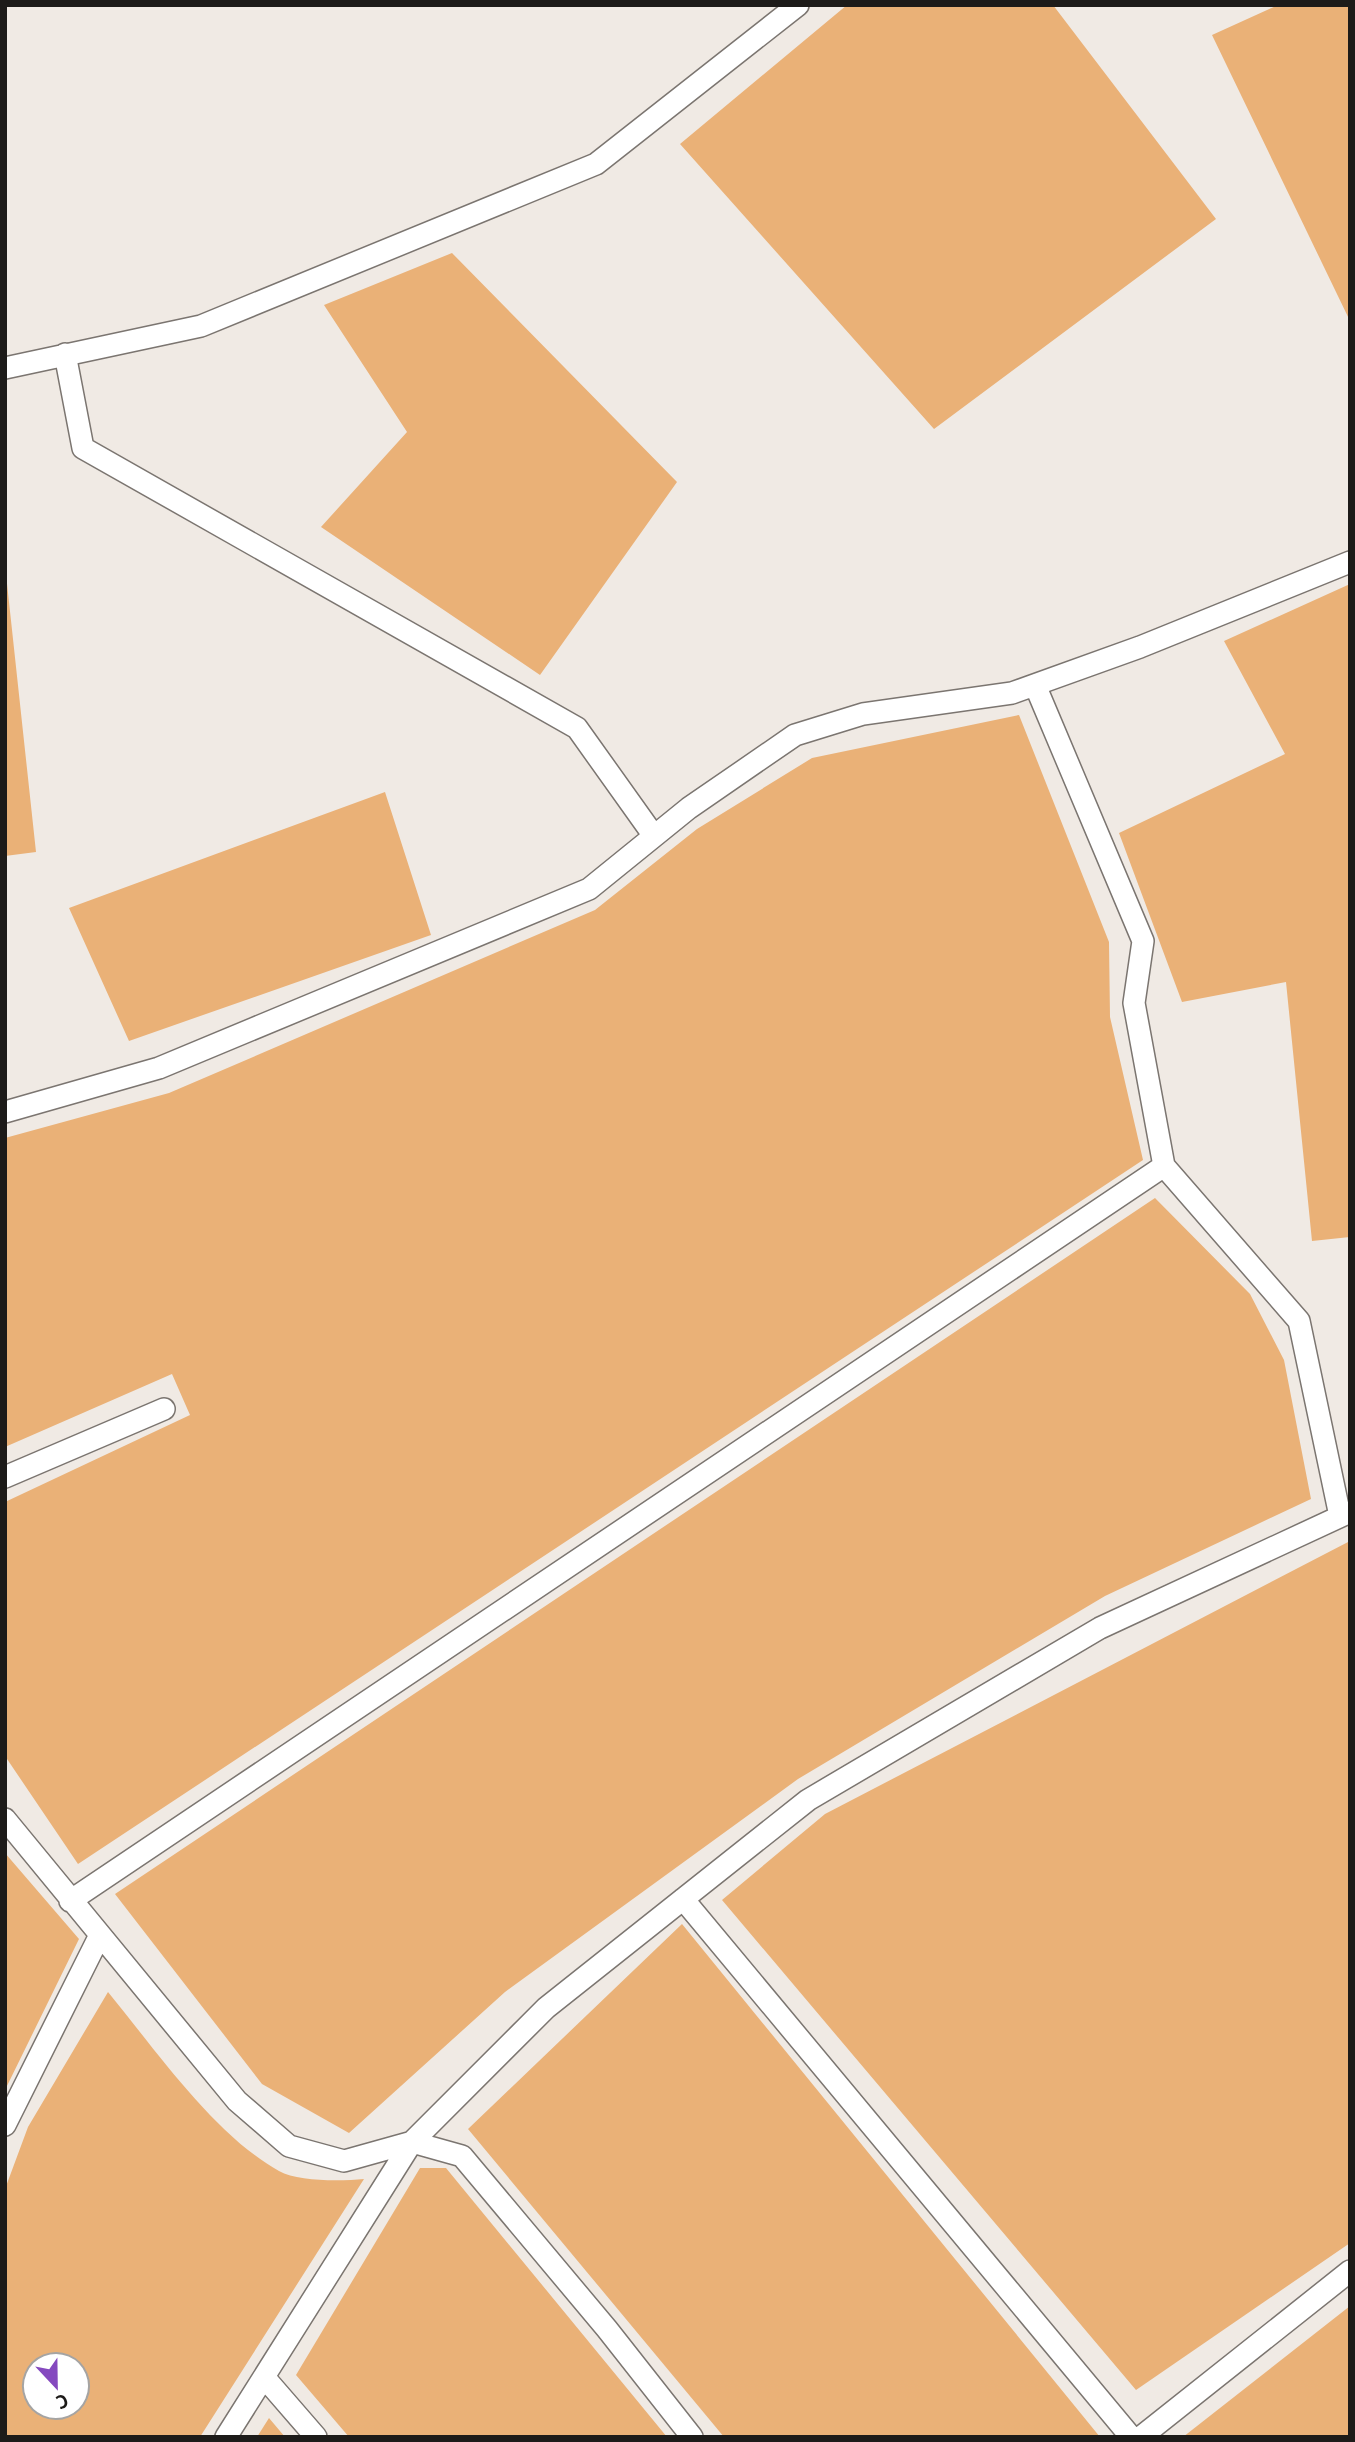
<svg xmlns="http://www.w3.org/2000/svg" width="1355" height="2442" font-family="'PT Sans',sans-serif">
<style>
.green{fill:#eab177;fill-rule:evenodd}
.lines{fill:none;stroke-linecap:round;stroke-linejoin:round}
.lane-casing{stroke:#7b7570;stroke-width:24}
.lane{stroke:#fff;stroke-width:21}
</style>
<rect width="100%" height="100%" fill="#f0eae4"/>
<!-- green -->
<path class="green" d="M847,5H1053L1216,219L934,429L680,144Z
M1278,5H1350V321L1212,35Z
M452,253L677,482L540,675L321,527L407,432L324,305Z
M5,565L36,852L5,856Z
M1350,584V1237L1312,1241L1286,982L1182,1002L1119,833L1285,754L1224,641Z
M1019,715L1109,942L1110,1017L1143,1160L78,1864L5,1756V1502L190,1415L172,1374L5,1447V1138L169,1093L595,910L697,829L812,758Z
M385,792L431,935L129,1041L69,908Z
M1155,1198L1250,1294L1284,1360L1311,1499L1105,1596L798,1779L505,1992L349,2133L262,2084L115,1894Z
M1350,1541V2243L1136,2390L722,1900L825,1814Z
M5,1853L79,1939L5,2090Z
M682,1924L1100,2437H724L468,2129Z
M108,1992C155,2049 214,2135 279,2171C298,2182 342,2181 364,2179L200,2437H5V2189L28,2127ZM35,2365H77V2407H35Z
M420,2168H446L667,2437H349L296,2375Z
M1350,2306V2437H1183Z
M269,2418L285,2437H257Z"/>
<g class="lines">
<defs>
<path id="lane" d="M65,354L83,448L577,728L654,836
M5,368L201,326L596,164L798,5
M5,1112L159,1068L589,889L689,808L795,735L863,714L1012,693L1140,647L1350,562
M1164,1166L1299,1321L1340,1516
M5,1477L164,1409
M5,1819L237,2101L289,2146L344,2161L412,2142L546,2008L808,1800L1100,1628L1350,1512
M683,1899L1131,2437
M70,1901L1164,1166L1134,1003L1143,941L1035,685
M5,2125L99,1937
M264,2377L316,2437
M226,2437L412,2142L462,2156L607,2329L692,2437
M1141,2437L1350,2271"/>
</defs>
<!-- lane casing -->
<use href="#lane" class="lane-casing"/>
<!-- lane -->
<use href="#lane" class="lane"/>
</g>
<!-- border -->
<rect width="1355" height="2442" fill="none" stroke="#1d1b19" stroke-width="14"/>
<!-- north arrow -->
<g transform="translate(56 2386) rotate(158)"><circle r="33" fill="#ffffff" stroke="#a5a4a3" stroke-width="2"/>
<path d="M0-5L12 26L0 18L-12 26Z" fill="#8549bf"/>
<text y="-10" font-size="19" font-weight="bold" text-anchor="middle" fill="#1d1b19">С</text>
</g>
</svg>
